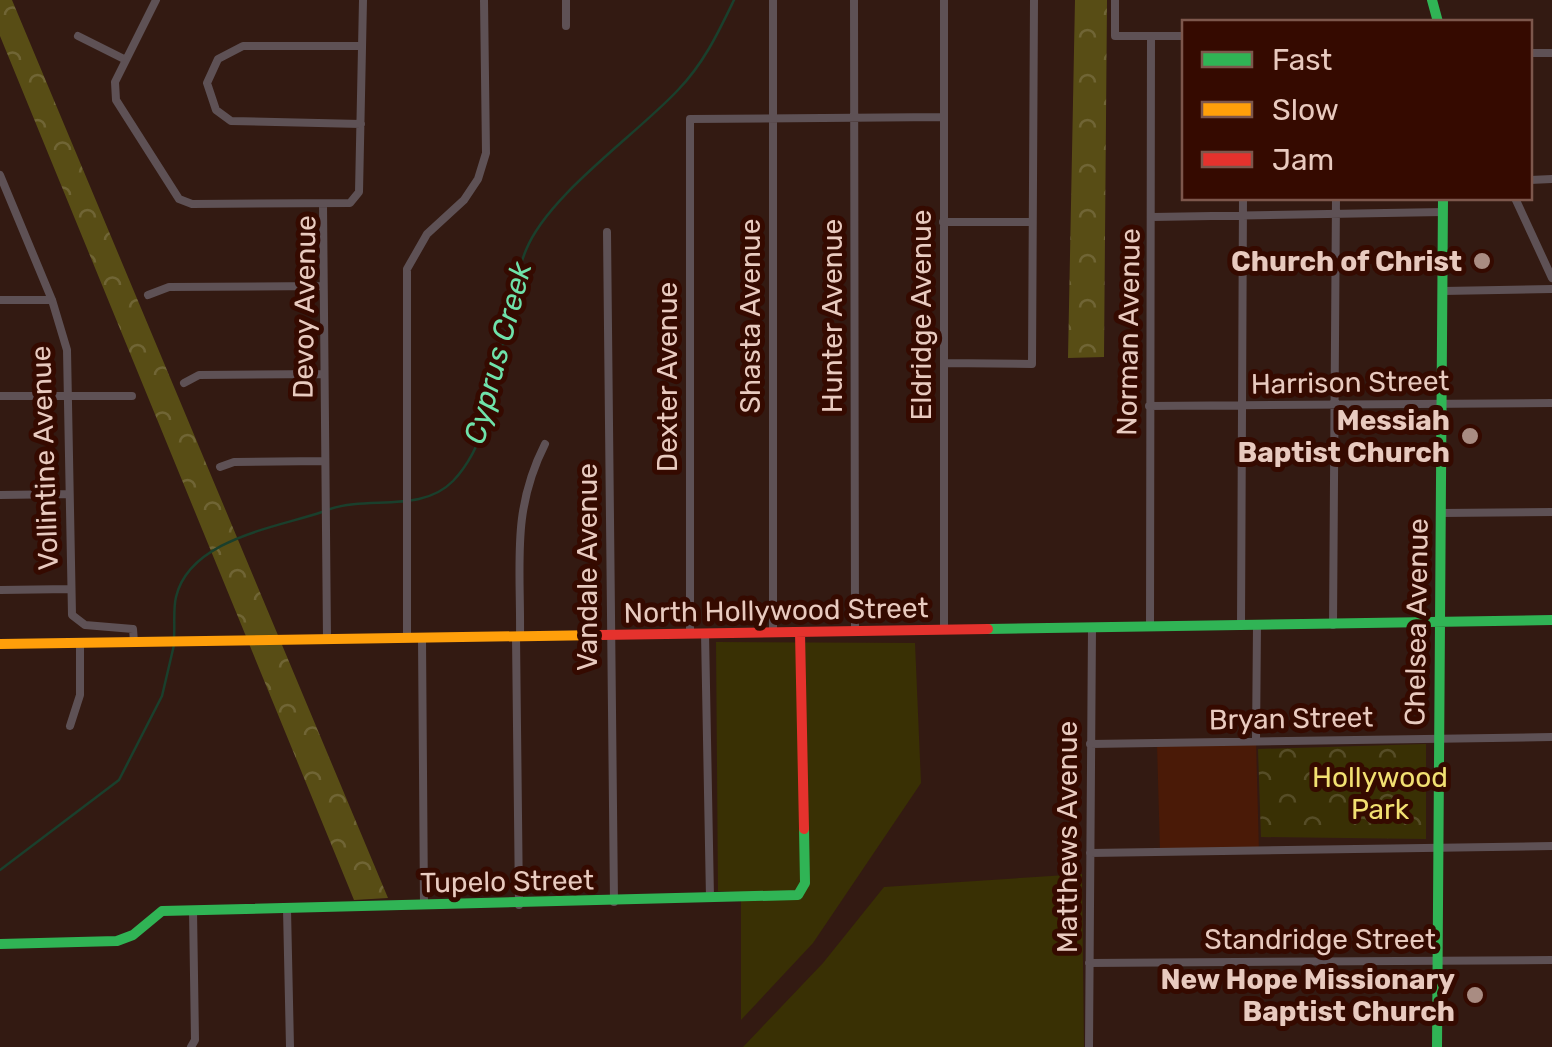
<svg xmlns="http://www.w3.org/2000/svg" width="1552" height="1047" font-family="Rubik,sans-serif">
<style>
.built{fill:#4a1a07}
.grass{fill:#393004}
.forest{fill:url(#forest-crowns)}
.park{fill:url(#park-crowns)}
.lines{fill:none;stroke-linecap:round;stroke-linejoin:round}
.stream{stroke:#1a3f2c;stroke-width:2.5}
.street{stroke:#5e5155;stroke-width:8}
.fast{stroke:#30b455;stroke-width:10}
.slow{stroke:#ff9f0a;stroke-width:10}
.jam{stroke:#e5322d;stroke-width:10}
.poi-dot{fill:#a98c82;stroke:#350a00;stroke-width:4}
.labels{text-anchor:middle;stroke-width:10;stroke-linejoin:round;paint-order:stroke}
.poi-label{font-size:28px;font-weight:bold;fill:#e8cabf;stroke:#350a00;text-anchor:end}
.street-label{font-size:28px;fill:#e8cabf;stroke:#350a00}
.park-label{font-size:28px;fill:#f2e071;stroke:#350a00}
.water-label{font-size:30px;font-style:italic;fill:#6fe2aa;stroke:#350a00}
</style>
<defs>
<pattern id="forest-crowns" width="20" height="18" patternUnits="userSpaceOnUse" patternTransform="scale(2.5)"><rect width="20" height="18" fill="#584d15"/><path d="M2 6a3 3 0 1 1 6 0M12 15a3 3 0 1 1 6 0" fill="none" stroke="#706535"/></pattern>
<pattern id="park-crowns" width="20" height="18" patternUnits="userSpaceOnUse" patternTransform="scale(2.5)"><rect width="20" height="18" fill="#393004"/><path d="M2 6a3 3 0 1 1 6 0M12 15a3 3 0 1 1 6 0" fill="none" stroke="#564d27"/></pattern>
</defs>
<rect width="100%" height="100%" fill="#331a12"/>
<!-- built -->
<path class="built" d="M1256,740L1259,852H1160L1157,743Z"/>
<!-- grass -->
<path class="grass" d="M716,642L915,643L921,783L813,943L741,1020V892L718,891Z
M1082,874L1084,1047H743L823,963L884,887Z"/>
<!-- forest -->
<path class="forest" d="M0,0H12L388,898L354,900L0,36Z
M1075,0H1107L1104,357L1068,358Z"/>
<!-- park -->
<path class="park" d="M1426,744V839L1261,837L1258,749Z"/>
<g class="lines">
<!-- stream -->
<path class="stream" d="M330,509C369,496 422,513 453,481C505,427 498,318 526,250C548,195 636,135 678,90C704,63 718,33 734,0
M174,637C175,625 173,609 176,597C190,539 275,528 322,512
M0,870L119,780L162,696L174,645"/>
<!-- street -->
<path class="street" d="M156,0L115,82L116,100L179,199L192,204L350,203L359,192L363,0
M854,0L855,631
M944,0V630
M1115,0V36H1184
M566,26V0
M78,36L126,60
M1530,53H1552
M361,124L231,121L216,110L207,83L218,59L243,46H362
M0,175L52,300L67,350L72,615L85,625L133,629L134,642
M1530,180L1552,179
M1515,198L1552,278
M323,204L327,639
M1152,217L1443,212
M943,222H1032
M607,232L614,902
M1443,291L1552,289
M148,295L169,287L323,286
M0,300H52
M944,363L1032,364L1034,0
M184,383L199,375L324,374
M0,396H132
M1149,406L1552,403
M220,467L234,462L324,461
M0,495L69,494
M1441,513L1552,512
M0,590L71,589
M1333,625L1336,198
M1241,626L1243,198
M1150,627L1151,37
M773,632V0
M705,633L710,898
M690,634V119L944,117
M516,636L519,905
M520,636C521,564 511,511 545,444
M407,638V269L427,234L464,200L478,179L486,153L484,0
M422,638L424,905
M70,726L80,695V643
M1256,740L1257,626
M1090,744L1552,737
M1090,853L1552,846
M287,909L290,1047
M1089,963L1552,960
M191,1047L195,1040L193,910
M1089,1047L1092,628"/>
<!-- fast -->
<path class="fast" d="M1432,0L1438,22
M988,629L1552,620
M0,944L117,941L133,935L162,911L798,895L805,883L804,829
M1437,1047L1443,198"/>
<!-- slow -->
<path class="slow" d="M0,644L601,635"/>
<!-- jam -->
<path class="jam" d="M800,632L804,829
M601,635L988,629"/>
</g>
<!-- markers -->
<g class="poi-dot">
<circle cx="1482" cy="261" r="10"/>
<circle cx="1470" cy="436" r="10"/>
<circle cx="1475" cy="995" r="10"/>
</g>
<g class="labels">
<!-- poi labels -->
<g class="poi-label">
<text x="1462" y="271">Church of Christ</text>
<text x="1450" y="430">Messiah<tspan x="1450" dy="32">Baptist Church</tspan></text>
<text x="1455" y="989">New Hope Missionary<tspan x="1455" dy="32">Baptist Church</tspan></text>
</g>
<!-- street labels -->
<g class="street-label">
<text transform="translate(304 307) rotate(-89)" y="10">Devoy Avenue</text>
<text transform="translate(921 315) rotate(-90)" y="10">Eldridge Avenue</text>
<text transform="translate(750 316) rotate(-90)" y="10">Shasta Avenue</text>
<text transform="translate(832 316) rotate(-90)" y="10">Hunter Avenue</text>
<text transform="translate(1128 332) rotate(-89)" y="10">Norman Avenue</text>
<text transform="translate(667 377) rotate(-90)" y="10">Dexter Avenue</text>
<text transform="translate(1350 382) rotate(-1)" y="10">Harrison Street</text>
<text transform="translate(44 458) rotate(-92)" y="10">Vollintine Avenue</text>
<text transform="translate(587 567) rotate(-90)" y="10">Vandale Avenue</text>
<text transform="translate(776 610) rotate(-1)" y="10">North Hollywood Street</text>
<text transform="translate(1416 622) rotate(-89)" y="10">Chelsea Avenue</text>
<text transform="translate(1291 718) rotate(-1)" y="10">Bryan Street</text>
<text transform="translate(1067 837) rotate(-90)" y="10">Matthews Avenue</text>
<text transform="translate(507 881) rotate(-1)" y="10">Tupelo Street</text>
<text x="1320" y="949">Standridge Street</text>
</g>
<!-- park labels -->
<g class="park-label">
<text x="1380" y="787">Hollywood<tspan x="1380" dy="32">Park</tspan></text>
</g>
<!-- water labels -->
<g class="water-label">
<text transform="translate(498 353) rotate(-75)" y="10">Cyprus Creek</text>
</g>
</g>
<!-- legend -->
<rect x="1182" y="20" width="350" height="180" fill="#350a00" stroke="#7d574c" stroke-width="2.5"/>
<rect x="1202" y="52" width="50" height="15" fill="#30b455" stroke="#7d574c" stroke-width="2.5"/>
<text x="1272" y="70" font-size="30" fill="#e8cabf">Fast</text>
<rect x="1202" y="102" width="50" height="15" fill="#ff9f0a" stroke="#7d574c" stroke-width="2.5"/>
<text x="1272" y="120" font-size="30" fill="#e8cabf">Slow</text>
<rect x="1202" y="152" width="50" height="15" fill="#e5322d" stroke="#7d574c" stroke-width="2.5"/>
<text x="1272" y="170" font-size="30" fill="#e8cabf">Jam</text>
</svg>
